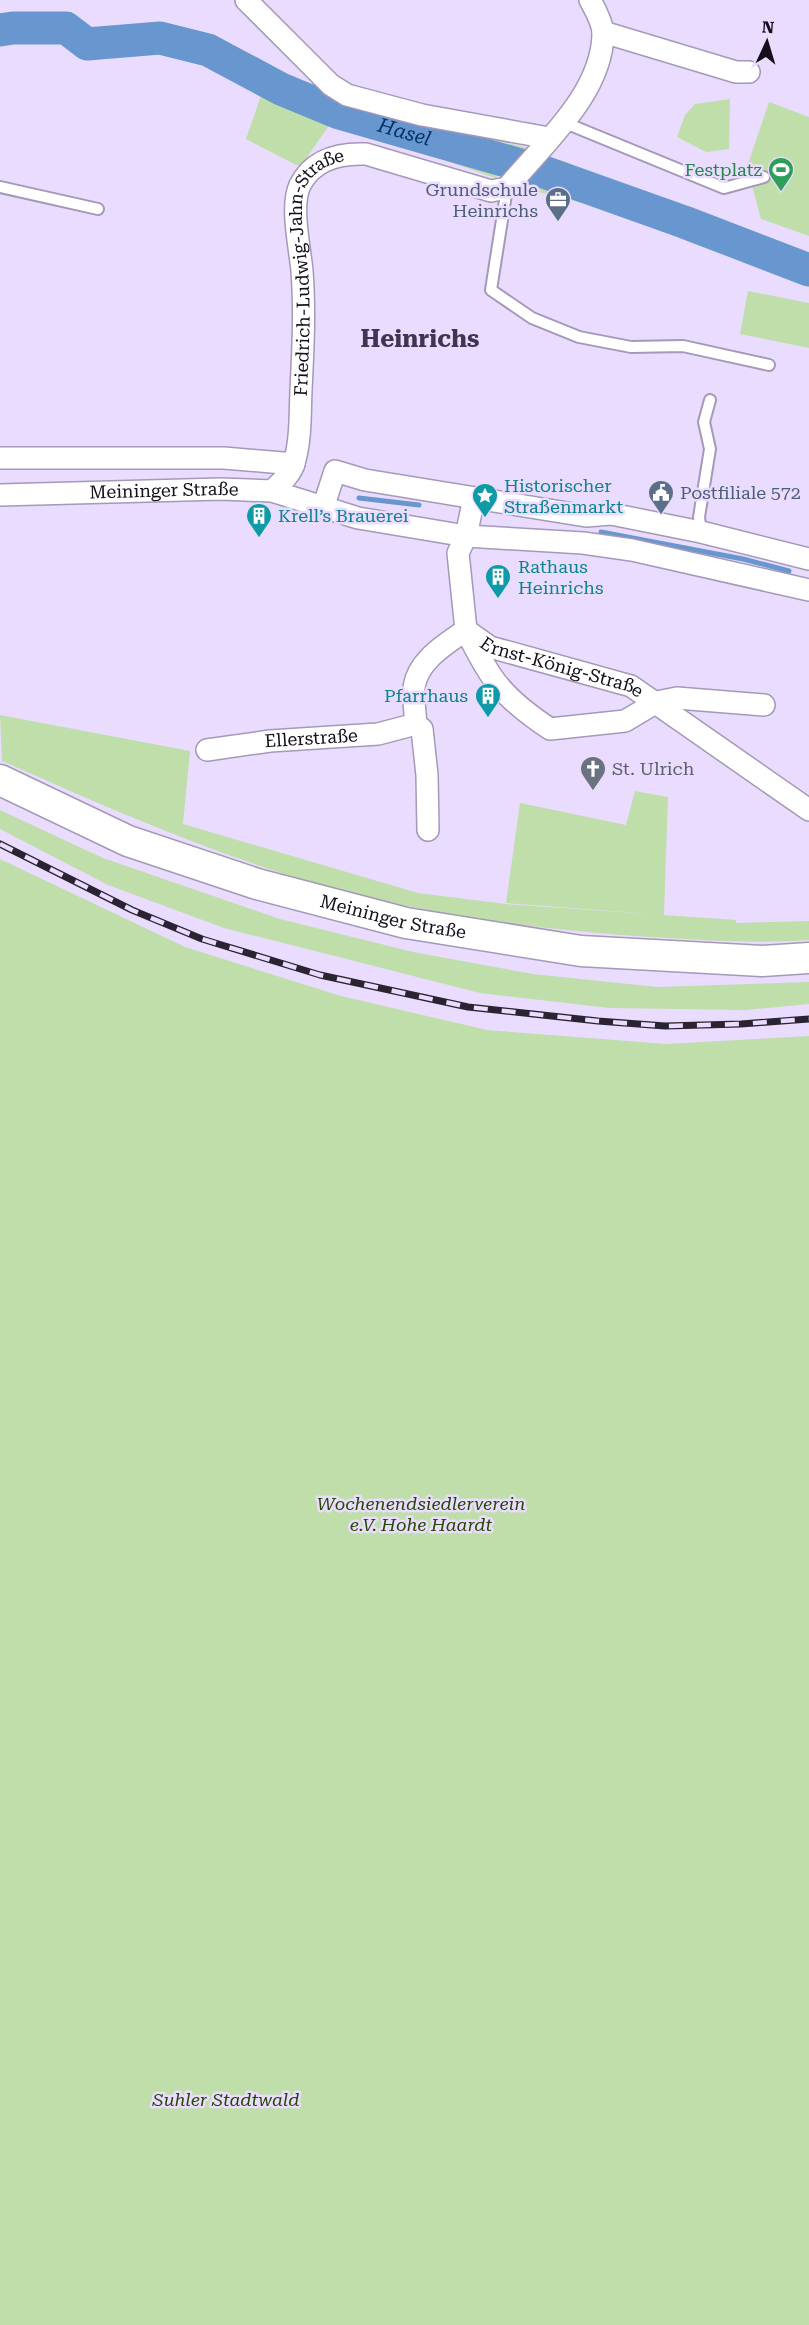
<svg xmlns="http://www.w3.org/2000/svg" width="809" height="2325" font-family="'Roboto Serif',serif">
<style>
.green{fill:#bfdeaa}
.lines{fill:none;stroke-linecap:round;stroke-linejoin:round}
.stream{stroke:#6897d0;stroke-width:5}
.river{stroke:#6897d0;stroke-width:33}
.service-casing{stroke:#a598b8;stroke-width:14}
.minor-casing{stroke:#a598b8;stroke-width:24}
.secondary-casing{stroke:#a598b8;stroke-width:33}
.service{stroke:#fff;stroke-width:10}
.minor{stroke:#fff;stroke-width:21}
.secondary{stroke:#fff;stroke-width:30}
.rail-casing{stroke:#2a2432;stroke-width:7}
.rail{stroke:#eadcfe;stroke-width:4.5;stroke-dasharray:14;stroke-linecap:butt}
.labels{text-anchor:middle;stroke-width:5;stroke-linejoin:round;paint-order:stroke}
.leisure-label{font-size:18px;fill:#27864d;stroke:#eadcfe;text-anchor:end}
.service-label{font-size:18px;fill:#4e5e75;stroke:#eadcfe;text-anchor:end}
.street-label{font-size:18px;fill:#140f1a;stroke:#eadcfe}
.culture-label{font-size:18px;fill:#0d838f;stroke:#eadcfe;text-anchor:start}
.worship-label{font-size:18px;fill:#5b616d;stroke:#eadcfe;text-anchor:start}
.park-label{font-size:18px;font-style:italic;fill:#254700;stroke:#eadcfe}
.water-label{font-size:20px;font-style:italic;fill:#036;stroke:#eadcfe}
.district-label{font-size:24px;font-weight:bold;fill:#40344f;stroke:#eadcfe}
</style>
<rect width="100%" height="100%" fill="#eadcfe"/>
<!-- green -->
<path class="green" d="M223,46L332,97L385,114L528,148L495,178L333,120L300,167L246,139L264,87L215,68Z
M730,99L729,149L706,152L677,137L685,115L695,104Z
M769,102L809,117V236L761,219L747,167Z
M560,160L809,257V287L652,221L535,191Z
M748,291L809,303V348L740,334Z
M0,715L190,751L183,824L418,893L506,904L736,920V923L809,921V940C756,944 703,940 650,937C555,931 460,919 367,897C241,867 120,813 2,761Z
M635,791L668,797L664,915L506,903L520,803L626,825Z
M0,810L103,858L280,919L413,952L533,974L657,987L809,982V1004L745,1010L609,1008L480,993L224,928L108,885L0,829Z
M0,859L185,947L341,996L487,1030L667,1044L809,1036V2325H0Z"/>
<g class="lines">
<!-- stream -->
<path class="stream" d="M359,498L419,505
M601,532L743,559L789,571"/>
<!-- river -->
<path class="river" id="s1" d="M0,30L13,28H66L87,44L160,38L208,50L281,89L339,113L541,171L684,222L809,270"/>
<defs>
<path id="service" d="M563,122L724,188L764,177
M0,187L98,209
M507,188L491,290L532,318L579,337L631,347L683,346L769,365
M701,532L699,517L710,449L704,422L710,400"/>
<g id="minor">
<path d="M246,0L331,85L347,95L422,115L549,138"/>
<path d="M603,32L736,72H749"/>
<path d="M0,458H224L294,464"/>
<path id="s2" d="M272,491C280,483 291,475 294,463C301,441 300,413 301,390C303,350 305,311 302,271C300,248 290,206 300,185C313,159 340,153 366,154L491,191L507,188C543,144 602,94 603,34C603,24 595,9 590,0"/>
<path id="s3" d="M0,495L221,489L272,491L358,518L466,536L583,543L632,550L809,590"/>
<path d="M323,508L335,471L365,480L586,516L611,514L701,532L809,559"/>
<path id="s4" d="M466,630L490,647L631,686L809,810"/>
<path d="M467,633C477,651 486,671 499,686C513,703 532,717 550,729L625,721L657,702L677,698L764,705"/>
<path id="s5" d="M207,750L270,741L378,734L416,724"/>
<path d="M428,830L427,775L422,729L416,724C415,712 413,699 414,687C418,660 446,644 466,630L458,553L466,536L474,498"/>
</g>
<g id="secondary">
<path id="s6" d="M0,780L128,841L257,884L406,923L581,951L762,961L809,958"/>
</g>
</defs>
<!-- service casing -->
<use href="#service" class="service-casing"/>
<!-- minor casing -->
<use href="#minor" class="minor-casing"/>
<!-- secondary casing -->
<use href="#secondary" class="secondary-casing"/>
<!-- service -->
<use href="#service" class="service"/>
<!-- minor -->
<use href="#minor" class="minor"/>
<!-- secondary -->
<use href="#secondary" class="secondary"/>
<defs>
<path id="rail" d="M0,844L132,910L202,939L320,975L468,1007L598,1021L665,1026L741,1024L809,1019"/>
</defs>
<!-- rail casing -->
<use href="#rail" class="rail-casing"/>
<!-- rail -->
<use href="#rail" class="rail"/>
</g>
<!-- icons -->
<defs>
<symbol id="stadium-pin" viewBox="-11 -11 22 30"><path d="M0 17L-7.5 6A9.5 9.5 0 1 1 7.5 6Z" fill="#2e9e5b" stroke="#eadcfe"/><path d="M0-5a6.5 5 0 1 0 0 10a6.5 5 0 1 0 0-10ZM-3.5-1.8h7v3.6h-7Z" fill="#fff"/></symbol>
<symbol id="office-pin" viewBox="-11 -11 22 30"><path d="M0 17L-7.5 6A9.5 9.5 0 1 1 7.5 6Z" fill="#5c6f8a" stroke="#eadcfe"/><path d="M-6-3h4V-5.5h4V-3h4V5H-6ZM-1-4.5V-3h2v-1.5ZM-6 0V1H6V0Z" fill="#fff"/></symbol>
<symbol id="civic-pin" viewBox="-11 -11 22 30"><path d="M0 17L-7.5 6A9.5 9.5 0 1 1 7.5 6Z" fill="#5c6f8a" stroke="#eadcfe"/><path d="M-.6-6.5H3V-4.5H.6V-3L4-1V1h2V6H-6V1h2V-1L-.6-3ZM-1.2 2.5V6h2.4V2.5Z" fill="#fff"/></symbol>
<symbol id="sight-pin" viewBox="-11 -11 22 30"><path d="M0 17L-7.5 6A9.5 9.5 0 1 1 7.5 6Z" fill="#0f9aa8" stroke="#eadcfe"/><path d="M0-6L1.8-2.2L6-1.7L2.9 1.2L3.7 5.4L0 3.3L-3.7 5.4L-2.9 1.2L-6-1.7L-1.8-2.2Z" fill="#fff"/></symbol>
<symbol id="building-pin" viewBox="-11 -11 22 30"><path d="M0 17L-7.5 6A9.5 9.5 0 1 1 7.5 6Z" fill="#0f9aa8" stroke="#eadcfe"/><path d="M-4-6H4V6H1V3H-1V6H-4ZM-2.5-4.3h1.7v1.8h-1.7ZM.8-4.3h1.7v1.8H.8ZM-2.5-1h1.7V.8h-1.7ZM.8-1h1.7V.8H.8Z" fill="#fff"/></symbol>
<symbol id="church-pin" viewBox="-11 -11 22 30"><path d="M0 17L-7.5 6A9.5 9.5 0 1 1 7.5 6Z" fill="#6b7280" stroke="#eadcfe"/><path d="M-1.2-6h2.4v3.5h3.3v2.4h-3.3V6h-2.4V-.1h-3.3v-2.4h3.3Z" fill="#fff"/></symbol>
</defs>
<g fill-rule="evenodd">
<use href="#stadium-pin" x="766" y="155" width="30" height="40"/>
<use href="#office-pin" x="543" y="185" width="30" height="40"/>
<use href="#civic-pin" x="646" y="478" width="30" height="40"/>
<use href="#sight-pin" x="470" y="481" width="30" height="40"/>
<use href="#building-pin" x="244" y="501" width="30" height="40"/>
<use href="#building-pin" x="483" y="562" width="30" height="40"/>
<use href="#building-pin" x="473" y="681" width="30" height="40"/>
<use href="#church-pin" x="578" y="754" width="30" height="40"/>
</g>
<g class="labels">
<!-- leisure labels -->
<g class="leisure-label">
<text x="762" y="176">Festplatz</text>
</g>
<!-- service labels -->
<g class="service-label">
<text x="538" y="196">Grundschule<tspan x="538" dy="21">Heinrichs</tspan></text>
<text x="680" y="499" text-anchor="start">Postfiliale 572</text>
</g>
<!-- street labels -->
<g class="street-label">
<text dy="6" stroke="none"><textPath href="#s2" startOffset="237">Friedrich-Ludwig-Jahn-Straße</textPath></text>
<text dy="6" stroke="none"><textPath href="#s3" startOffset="164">Meininger Straße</textPath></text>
<text dy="6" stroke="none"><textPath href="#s4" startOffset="104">Ernst-König-Straße</textPath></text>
<text dy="6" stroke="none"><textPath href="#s5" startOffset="105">Ellerstraße</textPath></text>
<text dy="6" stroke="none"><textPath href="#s6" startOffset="418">Meininger Straße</textPath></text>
</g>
<!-- culture labels -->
<g class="culture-label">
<text x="504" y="492">Historischer<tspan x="504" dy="21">Straßenmarkt</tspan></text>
<text x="278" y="522">Krell’s Brauerei</text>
<text x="518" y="573">Rathaus<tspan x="518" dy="21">Heinrichs</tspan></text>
<text x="468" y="702" text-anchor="end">Pfarrhaus</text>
</g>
<!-- worship labels -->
<g class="worship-label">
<text x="612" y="775">St. Ulrich</text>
</g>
<!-- park labels -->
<g class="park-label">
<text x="421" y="1510">Wochenendsiedlerverein<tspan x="421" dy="21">e.V. Hohe Haardt</tspan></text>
<text x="226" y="2106">Suhler Stadtwald</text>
</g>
<!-- water labels -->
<g class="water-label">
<text dy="7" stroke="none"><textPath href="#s1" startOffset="429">Hasel</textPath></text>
</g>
<!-- district labels -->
<g class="district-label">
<text x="420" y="347">Heinrichs</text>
</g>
</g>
<!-- north arrow -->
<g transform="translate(767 42) rotate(4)" stroke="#eadcfe" stroke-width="4.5" paint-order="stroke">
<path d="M0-4.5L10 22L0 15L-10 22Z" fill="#140f1a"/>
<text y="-9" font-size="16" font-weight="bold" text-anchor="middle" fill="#140f1a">N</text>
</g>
</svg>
